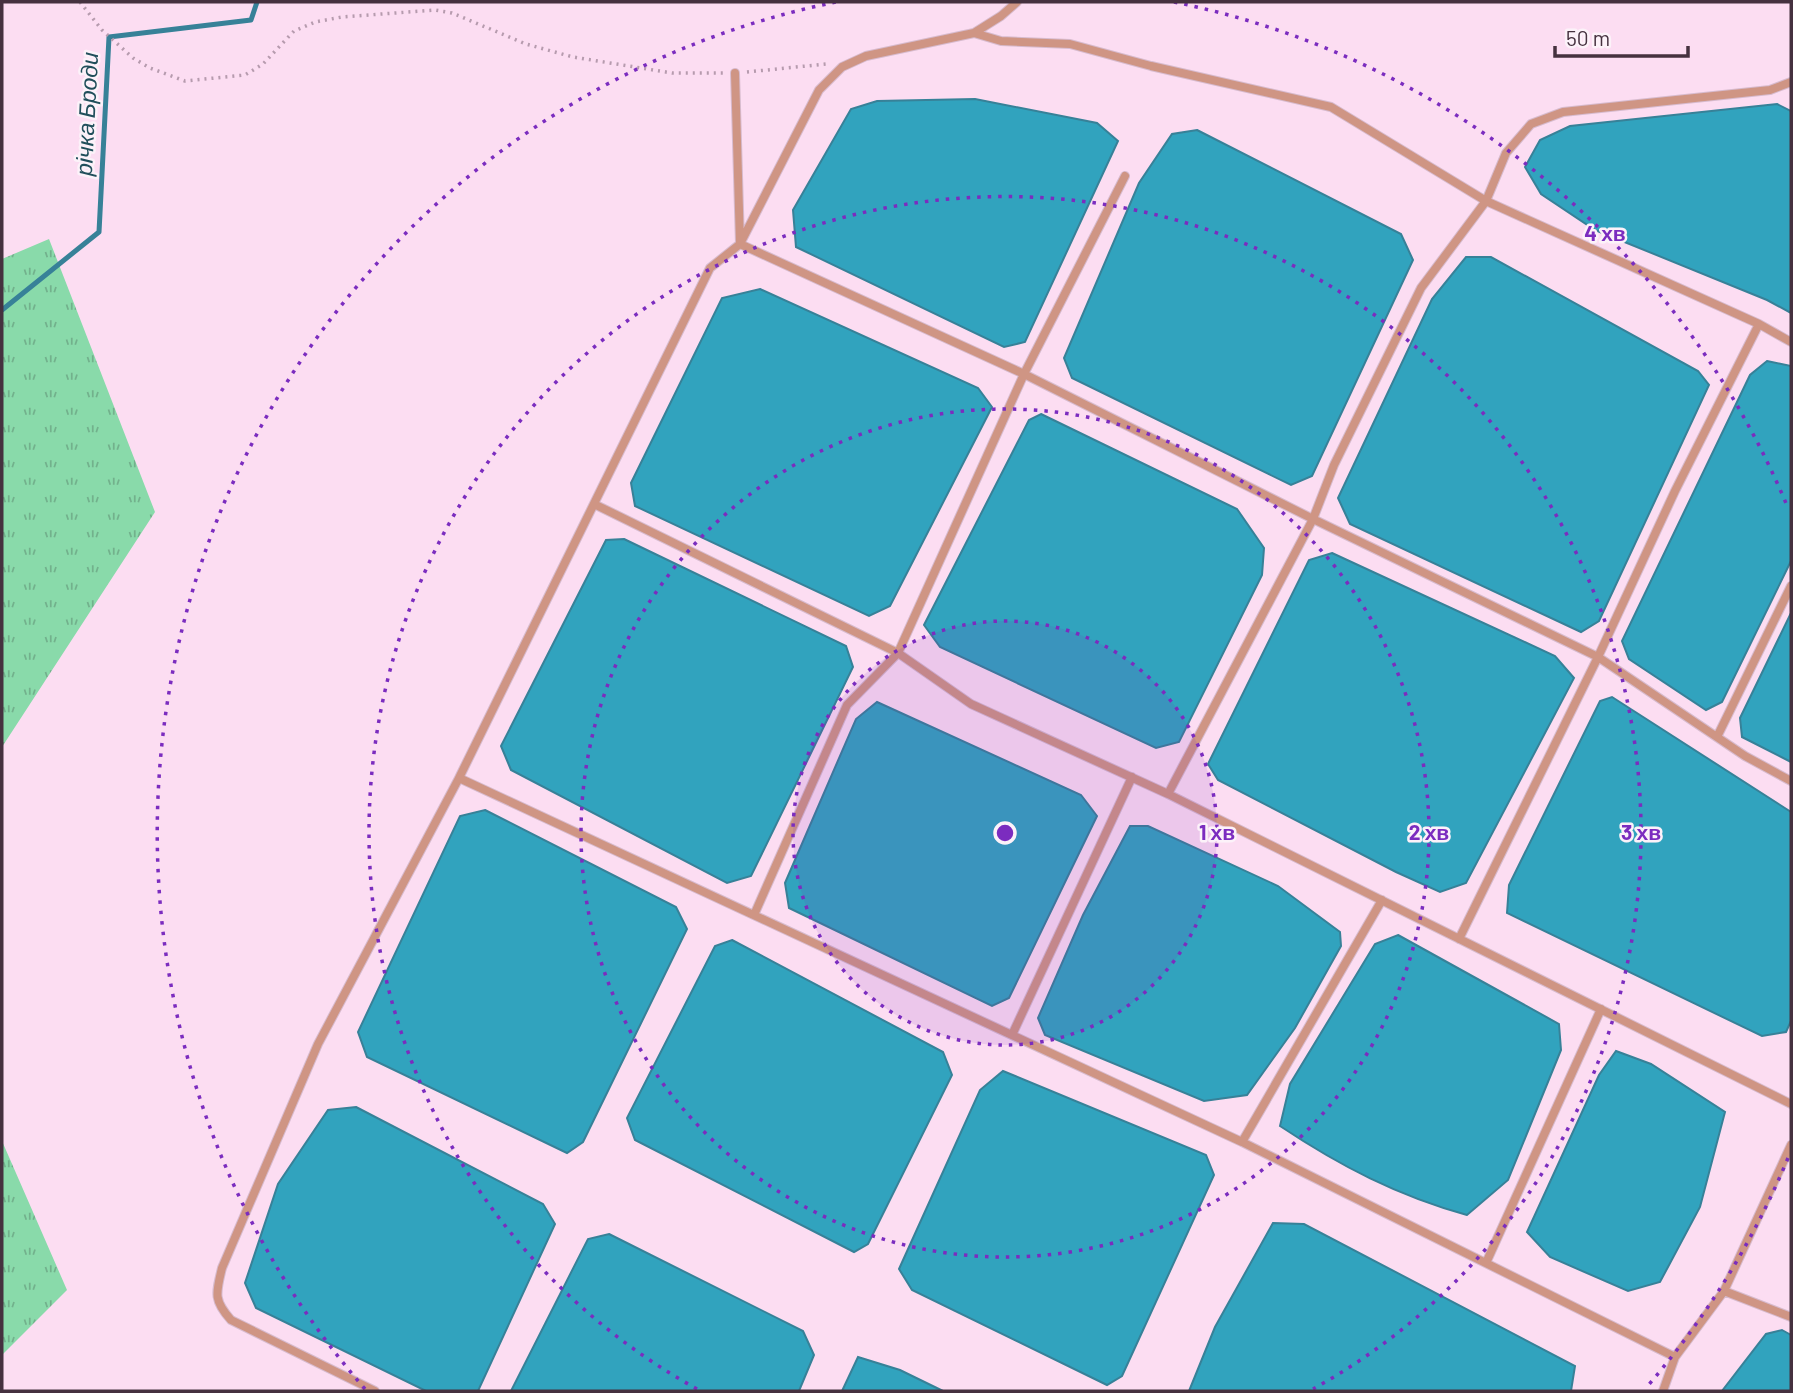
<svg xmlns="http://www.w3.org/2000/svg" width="1793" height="1393" font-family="Barlow,sans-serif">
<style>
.grass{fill:url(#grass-tufts)}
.water{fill:#31a3be;stroke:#378198;stroke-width:2}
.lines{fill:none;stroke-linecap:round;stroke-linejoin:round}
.stream{stroke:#378198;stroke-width:5}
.lane-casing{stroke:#d7bbce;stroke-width:10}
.path{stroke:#b69bae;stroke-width:3.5;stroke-dasharray:2 5;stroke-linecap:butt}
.lane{stroke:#cf9584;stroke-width:8}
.ring{fill:none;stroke:#7b2cbf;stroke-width:3.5;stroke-dasharray:3.5 7}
.labels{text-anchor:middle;stroke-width:5;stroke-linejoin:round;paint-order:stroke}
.water-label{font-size:23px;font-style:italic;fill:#214f5b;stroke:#fcf2f9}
.centre{fill:#7b2cbf;stroke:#fcf2f9;stroke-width:3.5}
.ring-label{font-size:21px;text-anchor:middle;font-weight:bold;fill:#7b2cbf;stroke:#fcf2f9;stroke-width:5;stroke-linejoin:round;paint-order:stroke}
</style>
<defs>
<pattern id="grass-tufts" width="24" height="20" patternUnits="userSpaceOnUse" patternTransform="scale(1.75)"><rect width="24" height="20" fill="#89daaa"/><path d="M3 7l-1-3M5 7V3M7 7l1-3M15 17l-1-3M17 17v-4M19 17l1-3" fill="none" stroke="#72b18c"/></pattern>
</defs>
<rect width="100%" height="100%" fill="#fcddf2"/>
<!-- grass -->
<path class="grass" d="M49,239L155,512L2,747V259Z
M2,1141L67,1290L2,1355Z"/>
<!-- water -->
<path class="water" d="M975,99L1097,123L1118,141L1025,342L1004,347L796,247L793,210L851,109L877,101Z
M1777,104L1791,111V313L1767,300L1595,230L1541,194L1525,167L1540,140L1570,126Z
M1197,130L1401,234L1413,260L1312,476L1291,485L1072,378L1064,358L1139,183L1172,134Z
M1466,257H1491L1698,371L1709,385L1599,621L1581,632L1350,524L1338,498L1432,299Z
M760,289L978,388L992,407L890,606L869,616L635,506L631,483L722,298Z
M1767,361L1791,366V561L1722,702L1706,710L1629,659L1622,641L1750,375Z
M1041,414L1237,509L1264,548L1262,575L1179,742L1156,748L940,647L924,625L1029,420Z
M624,539L846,646L853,667L751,876L727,883L511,770L501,746L606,540Z
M1332,553L1555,656L1574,678L1466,883L1440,892L1396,872L1218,780L1208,764L1309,560Z
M1791,613V762L1742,737L1740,718Z
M1612,697L1791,812V1021L1786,1032L1762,1036L1507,913L1509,885L1600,701Z
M877,702L1081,795L1097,816L1009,998L992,1006L789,908L785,883L856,719Z
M485,810L676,907L687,929L583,1142L567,1153L367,1057L358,1032L460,816Z
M1130,826H1148L1278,886L1340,932L1341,946L1295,1028L1247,1095L1204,1101L1045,1035L1038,1018L1083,915Z
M1398,935L1559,1024L1561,1050L1508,1180L1467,1215C1398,1196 1340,1166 1280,1126L1290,1084L1375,944Z
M732,940L943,1052L952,1075L868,1244L854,1252L635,1140L627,1118L715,946Z
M1616,1051L1651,1064L1725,1112L1700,1207L1660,1282L1628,1291L1550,1257L1527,1232L1599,1075Z
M1003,1071L1206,1155L1214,1175L1122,1376L1107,1385L912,1290L899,1269L980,1090Z
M356,1107L543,1204L555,1224L478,1391H426L256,1308L245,1283L278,1184L328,1110Z
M1273,1223L1304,1224L1575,1366L1571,1391H1189L1215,1327Z
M609,1234L803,1331L814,1355L799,1391H511L588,1239Z
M1782,1330L1791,1335V1391H1722L1766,1334Z
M858,1357L900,1370L943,1391H842Z"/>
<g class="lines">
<!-- stream -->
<path class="stream" d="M2,310L99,232L109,37L251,20L257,2"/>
<defs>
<path id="lane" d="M1017,2L1001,16L974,33L866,56L842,67L819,90L740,244L1024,374L1313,519L1598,657L1745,756L1791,781
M974,33L1001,41L1070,44L1151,66L1331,107L1486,201L1759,324L1791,342
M594,504L898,653L971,704L1168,794L1791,1104
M1717,737L1791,586
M459,778L1242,1142L1675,1357
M1168,794L1313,519L1334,465L1421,288L1486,201L1506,153L1531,124L1563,112L1770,90L1791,82
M754,915L847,705L898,653L1024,374L1125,176
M1459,939L1598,657L1675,491L1759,324
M1012,1035L1132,777
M1242,1142L1382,900
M1486,1263L1601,1009
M1724,1291L1791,1317
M375,1391L231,1320C213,1300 216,1293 222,1268L318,1044L459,778L710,268L740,244L735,73
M1663,1391L1675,1357L1724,1291L1791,1145"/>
</defs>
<!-- lane casing -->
<use href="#lane" class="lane-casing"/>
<!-- path -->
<path class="path" d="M80,2L102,30L133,58L150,68L185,81L245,75L263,64L294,31L315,22L342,17L435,10L452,13L526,44L573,57L672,73H725
M747,72L826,64"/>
<!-- lane -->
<use href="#lane" class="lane"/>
</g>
<!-- distance rings -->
<circle cx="1005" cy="833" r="212" fill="#7b2cbf" fill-opacity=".12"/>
<g class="ring">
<circle cx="1005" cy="833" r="212"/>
<circle cx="1005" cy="833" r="424"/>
<path d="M697 1389A636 636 0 1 1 1313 1389"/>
<path d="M1788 1158A848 848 0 0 1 1645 1389M365 1389A848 848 0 0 1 836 2M1174 2A848 848 0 0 1 1788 508"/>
</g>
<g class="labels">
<!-- water labels -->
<g class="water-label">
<text transform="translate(87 114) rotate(-87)" y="8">річка Броди</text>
</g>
</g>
<circle cx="1005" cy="833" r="10" class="centre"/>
<g class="ring-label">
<text x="1605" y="241">4 хв</text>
<text x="1217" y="840">1 хв</text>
<text x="1429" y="840">2 хв</text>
<text x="1641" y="840">3 хв</text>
</g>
<!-- border -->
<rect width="1793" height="1393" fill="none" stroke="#45313f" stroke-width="7"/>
<!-- scale -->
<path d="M1555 46v10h133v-10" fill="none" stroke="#45313f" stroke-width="3.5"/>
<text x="1566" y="46" font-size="21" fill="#45313f" stroke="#fcf2f9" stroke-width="5" paint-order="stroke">50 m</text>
</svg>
